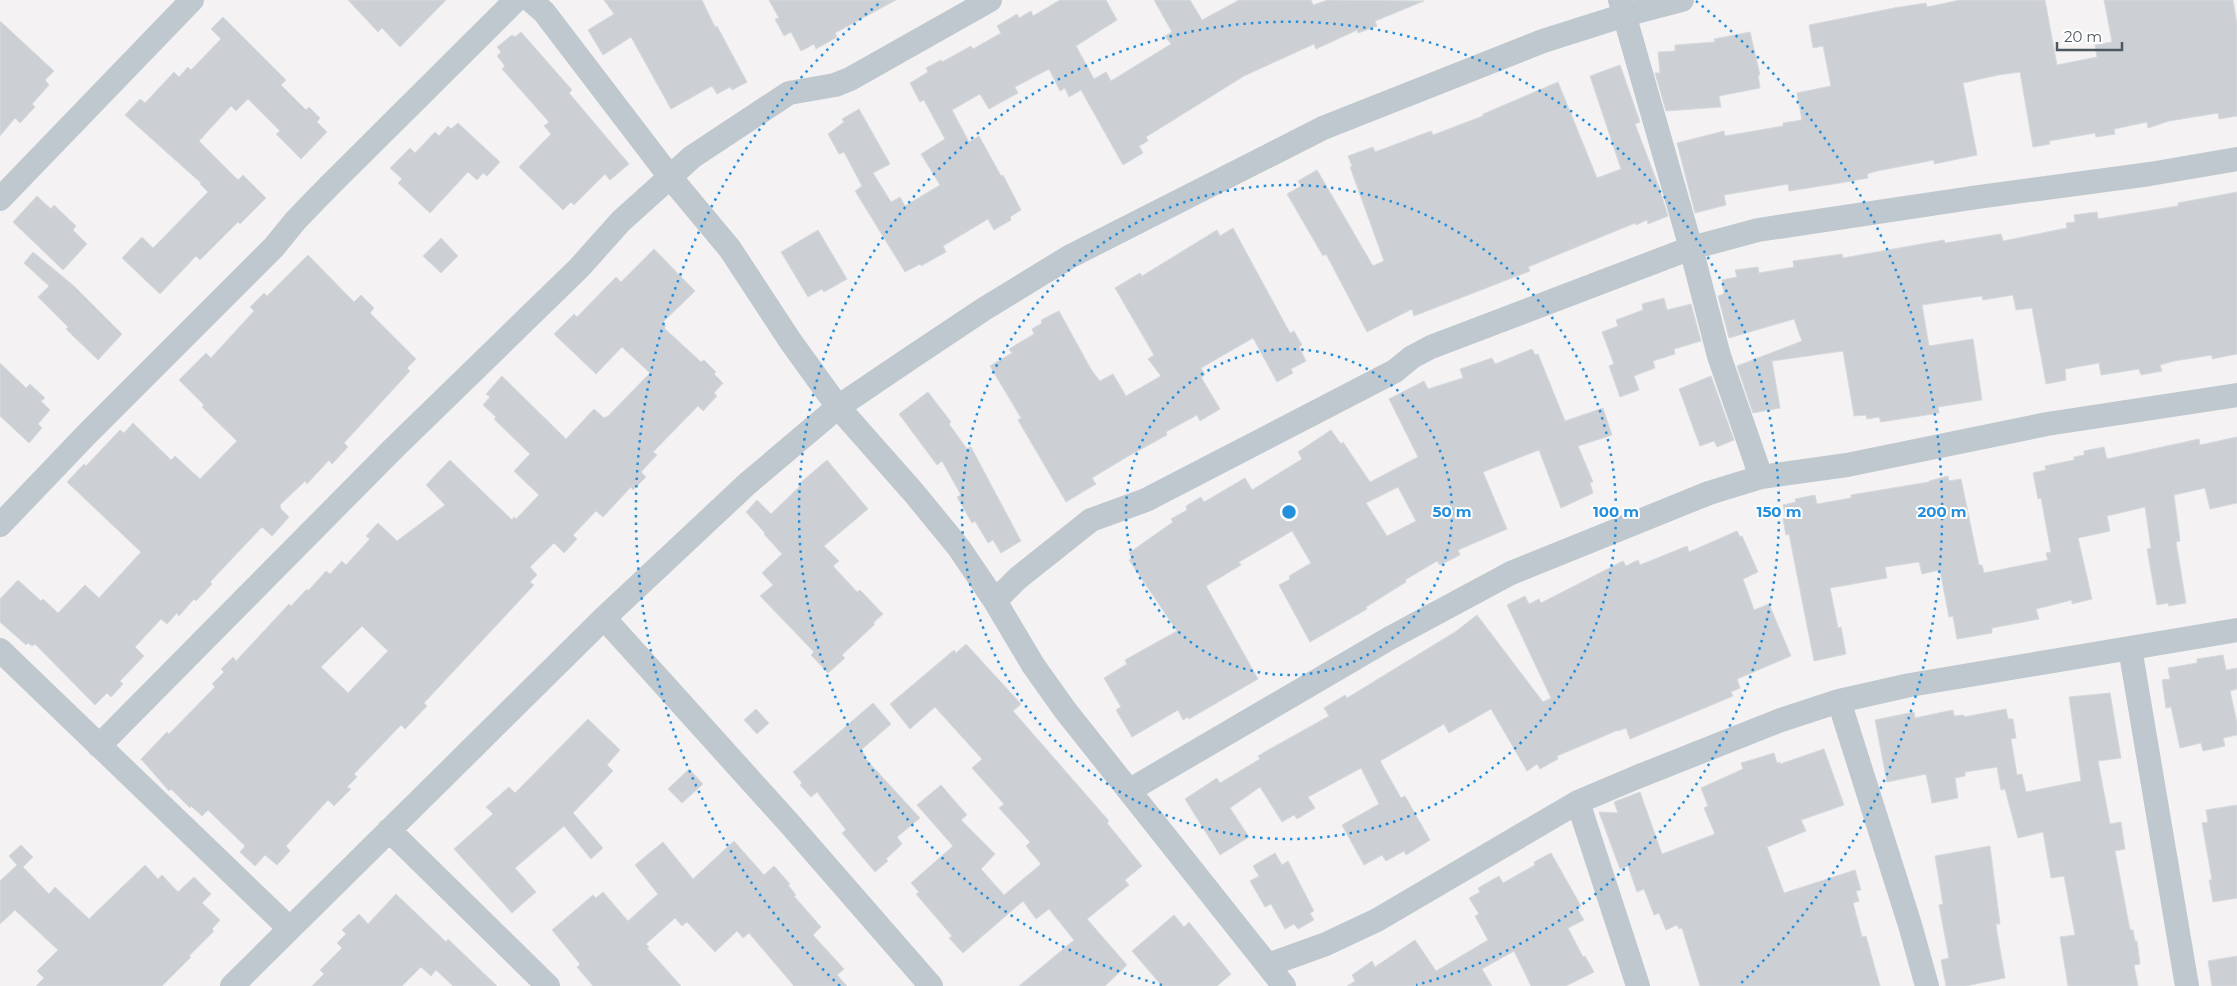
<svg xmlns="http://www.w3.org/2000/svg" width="2237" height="986" font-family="Montserrat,sans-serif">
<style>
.building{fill:#ccd0d4;stroke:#d6d9dd;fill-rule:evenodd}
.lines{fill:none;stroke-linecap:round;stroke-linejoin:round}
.minor{stroke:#bfc8ce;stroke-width:24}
.ring{fill:none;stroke:#248fdd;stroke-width:2.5;stroke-dasharray:2.5 5}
.centre{fill:#248fdd;stroke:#fff;stroke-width:2.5}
.ring-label{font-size:15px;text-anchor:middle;font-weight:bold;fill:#248fdd;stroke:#fff;stroke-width:4;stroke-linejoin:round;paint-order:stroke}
</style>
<rect width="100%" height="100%" fill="#f4f2f2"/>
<!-- building -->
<path class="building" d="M348,0H446L400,47L382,28L378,32Z
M604,0H702L715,27L717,26L747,82L732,90L730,87L717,94L712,86L671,109L631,37L603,55L588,30L614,14Z
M769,0H896L835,33L837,37L816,49L814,44L801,51L791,32L784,36L775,19L779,18Z
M1060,0H1106L1117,20L1076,46L1094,79L1106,72L1111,81L1171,44L1165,36L1172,32L1154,0H1190L1202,20L1239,0H1311L1313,5L1328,0L1424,1L1375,21L1377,26L1358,33L1357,30L1316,49L1314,44L1244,76L1146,137L1148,141L1139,146L1143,153L1123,165L1081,90L1069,97L1065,88L1060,91L1049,69L1015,87L1018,93L989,109L980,94L952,110L969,142L979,136L1001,176L1003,175L1021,210L1010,217L1011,220L994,230L988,219L943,246L946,252L921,266L920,264L905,272L855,191L862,186L844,152L839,154L828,134L844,122L842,119L859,109L890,164L873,173L891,202L900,197L905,206L940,185L921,154L945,139L924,100L920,102L910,83L928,72L926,68L941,60L942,62L971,46L973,49L1001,33L997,26L1017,14L1019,18L1031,11L1033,16Z
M1960,0H2045L2057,65L2097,57L2095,45L2112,42L2104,0H2233L2237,24V116L2219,119L2218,113L2169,121L2148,128L2147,122L2114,129L2115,134L2096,137L2095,133L2049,141L2050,144L2033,147L2020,72L1998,75L1963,83L1977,155L1934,164V160L1877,171L1867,174L1868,178L1846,182L1789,191L1788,184L1724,195L1726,205L1695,213L1677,143L1724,131L1725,136L1783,126V123L1802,120L1797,93L1831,86L1823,46L1813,48L1809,25L1894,8L1926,3L1927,7Z
M223,17L286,80L281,85L306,110L309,107L320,118L317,122L327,132L301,159L276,134L280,131L248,99L236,111L231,106L199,141L238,180L243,175L266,198L240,224L238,222L200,260L196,256L160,294L122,258L142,237L153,248L208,192L200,184L201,183L125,115L140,99L145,103L174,72L179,77L188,67L191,70L221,39L211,29Z
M0,21L54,71L45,80L49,85L32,104L35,107L20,123L15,118L0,136Z
M521,32L572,90L569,93L629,164L610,180L605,174L574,205L571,202L563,210L519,167L551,134L544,126L549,122L502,69L505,66L497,56L501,52L497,47L512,35L515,37Z
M1750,32L1760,75H1758L1760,88L1719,96L1721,107L1666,111L1655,73H1660L1658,52L1675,51V45L1715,42L1714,39Z
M1620,65L1640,122L1635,124L1659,187L1668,216L1648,224L1647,220L1636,225L1635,223L1528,267L1530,271L1414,316L1412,309L1367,332L1326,254L1323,256L1287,194L1301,186L1298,181L1317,170L1373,266L1384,261L1350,167L1352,166L1348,156L1373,147L1375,152L1431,131L1433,135L1483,116V114L1558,82L1597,178L1621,169L1590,76Z
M458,123L500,162L487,176L483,173L477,180L468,172L430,213L398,183L402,179L390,168L410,148L415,153L435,132L439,136L448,126L451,129Z
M2237,192V354L2212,359V355L2174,361L2160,365L2162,371L2141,375L2139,369L2101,375L2099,363L2065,369L2066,380L2046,384L2032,308L2016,310L2013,295L1983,300L1982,296L1922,305L1929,346L1973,339L1982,400L1938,407L1939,413L1881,422L1879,417L1867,419L1866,415L1854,416L1843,351L1772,361L1780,408L1753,413L1737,366L1802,341L1794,319L1729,338L1718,296L1724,294L1722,280L1737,277L1735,270L1758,267L1759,273L1794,267L1793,261L1842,254L1843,258L1944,240L1945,243L2001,234L2003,241L2067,228L2066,223L2075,222L2074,215L2097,212L2098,219L2178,206V203Z
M37,196L51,209L54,205L76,226L73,230L87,244L63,270L13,222Z
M1233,228L1290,333L1294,331L1302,345L1299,347L1306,361L1291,369L1293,373L1277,382L1253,338L1201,368L1205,375L1201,377L1220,409L1200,421L1197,415L1166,432L1167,435L1125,458L1092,478L1096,484L1066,502L1018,420L1021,418L990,366L1012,353L1009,349L1034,334L1032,329L1042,323L1041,320L1059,311L1092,371L1100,381L1113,374L1126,396L1161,376L1148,359L1154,355L1115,288L1140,273L1142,276L1217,230L1220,236Z
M818,230L847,279L824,292L822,289L808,297L781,252Z
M441,238L458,256L441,273L423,256Z
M654,249L695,291L662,323L666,326L664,328L701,362L704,360L716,372L714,374L723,383L714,393L717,396L703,411L698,406L653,452L657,455L641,472L646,477L633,490L631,487L603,517L596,511L573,535L577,539L564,553L554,543L530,567L537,575L530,582L534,585L424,703L427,706L405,729L401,725L354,774L357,777L347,787L351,789L334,806L328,800L286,846L290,851L277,865L265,855L255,866L240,852L245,846L208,810L202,816L191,806L190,808L171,789L169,791L141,759L167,732L169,734L215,687L212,684L224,672L221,669L233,657L236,661L289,604L291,606L307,589L308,591L326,571L330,574L342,561L346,565L370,539L366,536L378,523L397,541L445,505L426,485L450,460L512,520L514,517L516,519L539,495L514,471L530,454L494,419L496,417L483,405L490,397L486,394L502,376L566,439L594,409L604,418L608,416L650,373L622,347L596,374L554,334L574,314L577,317L616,277L621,282ZM362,626L388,651L348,693L321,667Z
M33,252L74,286L122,334L98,360L66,329L68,327L38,297L49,286L24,263Z
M308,255L354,302L361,295L374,308L370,313L416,359L407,368L410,371L344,443L348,447L332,464L329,460L307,484L305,481L280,505L281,509L289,517L272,536L262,527L210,582L212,584L196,601L194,599L179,616L177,613L167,624L161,619L135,647L144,656L120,681L123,684L111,697L107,693L95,705L35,644L32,646L28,643L26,645L0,622V599L18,580L41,601L43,599L58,613L85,585L99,598L141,552L67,482L84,464L86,466L120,430L124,433L133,423L171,460L175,456L200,479L237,441L202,407L204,405L179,380L206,353L211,358L254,311L250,307L264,293L267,296Z
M1664,298L1667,310L1691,304L1701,341L1674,349L1675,354L1653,361L1655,368L1634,376L1639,390L1620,397L1609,366L1614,364L1602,332L1618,326L1616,320L1643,310L1642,304Z
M1532,349L1535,355L1538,354L1565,421L1603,408L1612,435L1578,446L1593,482L1590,483L1593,493L1561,508L1539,450L1483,472L1507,529L1458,550L1460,555L1440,565L1437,561L1405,580L1406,582L1366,607L1367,609L1310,642L1279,585L1290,579L1289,576L1311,563L1292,531L1239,562L1241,565L1206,586L1258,679L1189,719L1188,717L1183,720L1178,710L1132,737L1116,710L1121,707L1104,678L1127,664L1125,660L1177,631L1129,560L1132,558L1129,553L1173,522L1171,519L1187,510L1186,506L1201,497L1204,502L1245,478L1252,490L1302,459L1298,452L1331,430L1341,444L1343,442L1370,482L1418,457L1389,399L1424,381L1428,389L1463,378L1460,369L1492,358L1495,364ZM1398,487L1416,521L1387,536L1366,503Z
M0,363L26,388L30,384L45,398L41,401L50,410L38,424L42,428L29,443L0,416Z
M1711,376L1734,440L1717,447L1714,441L1700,446L1679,389Z
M928,392L951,422L949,424L967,449L971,447L1021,541L1001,553L993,540L988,543L975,521L972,523L957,497L961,495L942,461L937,465L899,414Z
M2237,437V503L2210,509L2205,488L2174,495L2180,541L2176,542L2186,603L2169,606L2168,603L2157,605L2147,549L2151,548L2145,507L2107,516L2110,531L2078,538L2092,599L2072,604V600L2036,609L2039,619L1992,628V633L1957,639L1953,616L1949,617L1940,570L1922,574L1919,562L1885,567L1887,578L1830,588L1838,628L1841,627L1846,654L1814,661L1789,534L1786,535L1783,519L1786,518L1783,505L1796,502L1795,499L1815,495L1817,504L1851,498V495L1929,482V481L1948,476L1949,481L1961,479L1979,565H1982L1984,573L2048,560L2046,553L2051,552L2041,498L2038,499L2033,473L2046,470L2045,466L2074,460V457L2084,455V451L2104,447L2107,459L2199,439L2200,445Z
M827,460L868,509L824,546L839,561L833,566L857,592L860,590L883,614L873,623L875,624L842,655L845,658L828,673L811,655L814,652L760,596L773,585L762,573L782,554L764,534L765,533L746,512L757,500L771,514L800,486L799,484Z
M1737,531L1740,537L1742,536L1758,572L1743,579L1754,610L1769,604L1791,656L1737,679L1740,688L1731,692L1733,696L1726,699L1630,739L1626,728L1618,731V730L1557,756L1558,759L1540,769L1537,764L1527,771L1491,709L1449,733L1444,724L1380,761L1401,798L1405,796L1430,840L1406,855L1404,851L1386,861L1382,855L1364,865L1342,825L1379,804L1361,768L1308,797L1315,808L1297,819L1294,815L1282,822L1260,787L1230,808L1249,837L1220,855L1185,799L1217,778L1220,783L1260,759L1258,756L1268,750L1329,716L1324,708L1345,695L1347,698L1455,632L1477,615L1543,702L1551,698L1507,605L1525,596L1529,604L1539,599L1541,603L1623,561L1626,566L1638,560L1640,565L1687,546L1689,552Z
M966,644L1021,704L1013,711L1109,821L1107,823L1142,866L1125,880L1129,885L1087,919L1127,965L1105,986H1019L1074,940L1049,909L1036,919L1023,901L963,953L949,938L952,936L916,894L919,892L911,883L953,846L917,805L941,785L967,815L961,820L995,854L981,869L1004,895L1041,864L1026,846L1030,842L999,808L1004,804L972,768L982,759L935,707L910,729L890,704L954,650L956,653Z
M2223,655L2226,670L2237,668V689L2230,691L2237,722V735L2223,738L2225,746L2203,751L2201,743L2180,748L2171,707L2166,708L2162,680L2170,679L2168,668L2197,663V659Z
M2110,693L2121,758L2098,761L2110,824L2121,822L2125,849L2115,851L2130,930H2133L2135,941H2137L2140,964L2134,965L2138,986H2068L2060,937L2075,935L2064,876L2051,878L2043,832L2018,838L2005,789L2001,790L1997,767L1965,772V776L1955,778L1958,798L1932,803L1926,774L1887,782L1875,720L1914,712L1915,718L1953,710L1954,716L1964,715V717L2006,709L2008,719H2013L2016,738L2011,739L2017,775L2022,774L2026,792L2081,781L2069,697Z
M873,703L891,724L861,750L865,755L864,757L920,818L897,837L902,844L886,859L888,861L875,872L842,833L846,830L817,792L811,797L800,785L802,783L793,772Z
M756,709L769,723L757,734L744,720Z
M588,719L620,750L607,765L613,771L573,813L603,848L591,859L564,826L515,868L536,892L512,913L454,849L493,814L486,807L509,787L515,793Z
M1824,749L1844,805L1801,820L1806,831L1767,847L1784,893L1855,870L1861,890L1856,891L1859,901L1853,903L1862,937L1866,936L1880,986H1700L1682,928L1679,929L1677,925L1666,930L1659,913L1654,915L1644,889L1637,892L1628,866L1620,869L1599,812L1618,813L1614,802L1640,792L1662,854L1715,834L1704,808L1708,806L1701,788L1743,769L1741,763L1774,753L1777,763L1780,762V764Z
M689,769L703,784L682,803L668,789Z
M2237,805V898L2213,902L2209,880H2212L2202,823L2208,822L2206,810Z
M734,841L764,875L774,866L790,884L788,885L796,895L794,896L821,927L813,935L844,969L837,975L847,986H794L749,933L743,938L737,931L715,952L687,922L682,926L675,918L646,944L649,947L647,948L681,986H593L577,967L580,964L552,930L593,895L596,898L603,892L628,921L658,894L635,865L663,842L693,879Z
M21,845L33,857L23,867L49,894L55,887L89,919L145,865L158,879L162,875L178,892L194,877L211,894L202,903L220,920L212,929L214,931L189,956L191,957L162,986H36L44,978L37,971L58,950L15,910L0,924V881L17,865L9,856Z
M1990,846L2000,924H1996L1997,932L2005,978L1966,986H1946L1941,960L1949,958L1939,905L1943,904L1935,856Z
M1275,853L1282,865L1288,861L1314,911L1310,913L1314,920L1298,929L1294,924L1285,929L1271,904L1265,907L1250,881L1259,876L1253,866Z
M1551,853L1581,906L1577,908L1584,920L1568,928L1583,957L1585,956L1594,972L1566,986H1531L1514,951L1482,969L1492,986H1347L1355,981L1352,975L1372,961L1375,967L1415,940L1436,971L1488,940L1475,916L1479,914L1469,898L1480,892L1478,888L1499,876L1503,883L1535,865L1534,862Z
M396,894L446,942L448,939L497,986H453L436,970L431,976L421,967L402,986H312L324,974L320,970L342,948L337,943L346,934L342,930L359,914L368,924Z
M1174,915L1184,927L1189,922L1231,974L1217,986H1162L1132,951Z
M2237,956V986H2212L2208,961Z"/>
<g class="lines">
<!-- minor -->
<path class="minor" d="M530,0L544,12L670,177L730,249L791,342L838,407L914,493L959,548L995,601L1033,665L1065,710L1284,986
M1620,0L1691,248L1719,356L1761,477
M0,199L192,0
M0,525L86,435L274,247L296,220L329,186L516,0
M995,601L1018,578L1091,520L1146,500L1395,371L1412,357L1431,347L1691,248L1758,230L1978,197L2150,174L2237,159
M604,618L789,823L931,986
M2130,648L2187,986
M0,650L289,928
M1839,701L1910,925L1927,986
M99,746L394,448L579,268L621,221L670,177L692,157L789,93L835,85L850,79L990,0
M1130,790L1390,638L1511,573L1709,493L1761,477L1847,465L2047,424L2237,395
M1578,802L1638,986
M389,830L548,986
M1268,965L1326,944L1377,920L1578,802L1637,777L1781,720L1839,701L1910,685L2237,630
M232,986L604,618L747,484L838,407L909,359L984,309L1069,257L1323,128L1543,41L1625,15L1682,0"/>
</g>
<!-- distance rings -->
<g class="ring">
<circle cx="1289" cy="512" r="163"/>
<circle cx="1289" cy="512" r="327"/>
<path d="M1162 985A490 490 0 1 1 1416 985"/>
<path d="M840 986A653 653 0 0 1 882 1M1696 1A653 653 0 0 1 1738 986"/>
</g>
<circle cx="1289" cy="512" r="8" class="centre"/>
<g class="ring-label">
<text x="1452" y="517">50 m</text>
<text x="1616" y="517">100 m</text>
<text x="1779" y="517">150 m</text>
<text x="1942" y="517">200 m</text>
</g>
<!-- scale -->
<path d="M2057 42v8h65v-8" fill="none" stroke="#4b585f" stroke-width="2.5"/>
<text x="2064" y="42" font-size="15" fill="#4b585f" stroke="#ffffff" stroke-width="4" paint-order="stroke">20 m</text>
</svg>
